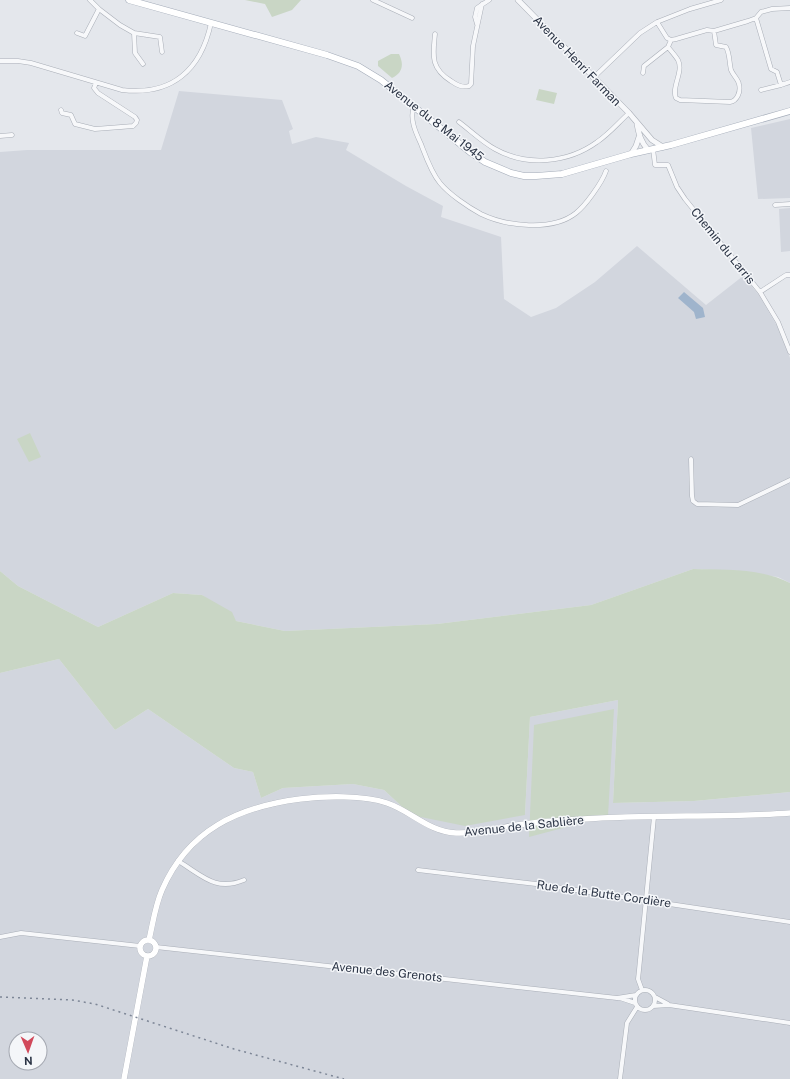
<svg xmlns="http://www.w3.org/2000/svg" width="790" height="1079" font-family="'Public Sans',sans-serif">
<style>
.built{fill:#d2d6de;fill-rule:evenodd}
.green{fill:#c9d6c5}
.water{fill:#9fb4cc}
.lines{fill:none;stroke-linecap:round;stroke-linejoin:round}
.minor-casing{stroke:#a9aeb7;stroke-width:5}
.tertiary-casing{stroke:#a9aeb7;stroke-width:6}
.secondary-casing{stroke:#a9aeb7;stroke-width:6}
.primary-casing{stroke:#a3abb8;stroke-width:7}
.minor{stroke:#f7f8fa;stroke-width:4}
.tertiary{stroke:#f7f8fa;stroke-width:5}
.secondary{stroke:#fff;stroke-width:5.5}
.primary{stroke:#fff;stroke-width:6}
.rail{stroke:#7d8696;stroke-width:1.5;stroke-dasharray:2 4;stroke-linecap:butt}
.labels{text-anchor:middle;stroke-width:3;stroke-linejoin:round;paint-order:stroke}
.street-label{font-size:12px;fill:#2b3445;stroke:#f4f6f9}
</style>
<rect width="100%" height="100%" fill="#e4e7ec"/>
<!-- built -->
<path class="built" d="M179,91L282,100L293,129L289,131L292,144L316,137L349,143L346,150L406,186L443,206L441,217L501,237L504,299L531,317L556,308L595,282L637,246L706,305L743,276L759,295L777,326L790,358V583L778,577L739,571L693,569L591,605L437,624L285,631L236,621L202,595L173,593L98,627L18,586L0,571V152L27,150H161Z
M790,119V198L758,199L751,128Z
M790,208V251L781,252L779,209Z
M59,659L115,730L148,709L234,768L253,772L261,798L283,788L353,784L384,790L411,815H525L530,717L618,700L613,803L694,801L790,792V1079H0V673ZM16,1039H40V1063H16Z"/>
<!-- green -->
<path class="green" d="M245,0H301L292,10L272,17L265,4Z
M391,54H399C404,64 403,73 392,78L378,66V61Z
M539,89L557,93L554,104L536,100Z
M30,433L41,457L29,462L17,439Z
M693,569C725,570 761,568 790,583V792L694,801L613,803L618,700L530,717L525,815L465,826L411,815L384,790L353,784L283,788L261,798L253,772L234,768L148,709L115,730L59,659L0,673V571L18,586L98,627L173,593L202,595L232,612L236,621L285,631L437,624L591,605Z
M614,709L608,816L529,837L534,725Z"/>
<!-- water -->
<path class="water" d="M684,292L703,308L705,317L696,319L694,312L678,298Z"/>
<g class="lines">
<defs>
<path id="minor" d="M373,0L412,18
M99,9L120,25L134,33L160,37L162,52
M756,18L771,69L777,72L781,85L790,82
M657,22L667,38L671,40L676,39L707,30L714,31L748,21L756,18L761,12L772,9L790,8
M477,24L475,17L477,8L489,0
M77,33L85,36L99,9L90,0
M134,33L135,53L143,64
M435,34C433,55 430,68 451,81C457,85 462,88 469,86L471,84L473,46L482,4
M668,47C671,51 675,55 678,60C684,72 671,87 676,98L680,100L730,102C737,101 741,92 739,84C738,79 733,75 731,70C729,62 730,54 726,47L716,45L714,31
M0,61H18L31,63L122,90C172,96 201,70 211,23
M643,73L644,66L668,47L671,40
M593,78L640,33L657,22L690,9L721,0
M761,90L781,85
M414,106C409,119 416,133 421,144C426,157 431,172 440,183C449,194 468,207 481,214C506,226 552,232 576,213C582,208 587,202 592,195C597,188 603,180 606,171
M61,110L62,113L71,115L75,124L95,129L121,127L133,126L136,123L137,120L135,117L98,93L94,88L96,83
M459,122C471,131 482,142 495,149C527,167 568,163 597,142C609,134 618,123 629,113
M0,136L12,135
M653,149L655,165H668L677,187L685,199L760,292L778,322L790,352
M775,205L790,204
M760,292L786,275H790
M691,459L692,496L693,501L697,504L738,505L790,480
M178,861C202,875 215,892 244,880
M418,870L536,884L790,922
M0,937L21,933L140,946
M156,947L617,998L636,995
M635 1000a10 10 0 1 1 20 0a10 10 0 1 1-20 0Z
M642,990L638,979L639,970L654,817
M655,997L668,1004
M620,998L635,1003
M653,1006L669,1005L790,1023
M620,1079L627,1023L637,1007"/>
<path id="tertiary" d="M518,0L629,113L652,140L663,147
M637,124C639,135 641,142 648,150
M631,154L636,146L639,137"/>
<path id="secondary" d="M140 948a8 8 0 1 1 16 0a8 8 0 1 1-16 0Z
M149,940C153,923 155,906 162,890C188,830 238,807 300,799C324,796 364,795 387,803C411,811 429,832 456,833C477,834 497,828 517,825C539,822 561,820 583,819C652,814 721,818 790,813
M124,1079L147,956"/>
<path id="primary" d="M129,0L327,55L358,66L381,80L470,152L485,162L511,173L524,176H536L562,174L631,154L671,145L790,111"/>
</defs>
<!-- minor casing -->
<use href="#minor" class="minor-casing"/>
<!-- tertiary casing -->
<use href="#tertiary" class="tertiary-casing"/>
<!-- secondary casing -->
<use href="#secondary" class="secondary-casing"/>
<!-- primary casing -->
<use href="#primary" class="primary-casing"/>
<!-- minor -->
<use href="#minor" class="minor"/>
<!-- tertiary -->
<use href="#tertiary" class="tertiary"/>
<!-- secondary -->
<use href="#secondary" class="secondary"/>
<!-- primary -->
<use href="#primary" class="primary"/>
<!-- rail -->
<path class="rail" d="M0,997L72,1000L95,1004L234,1049L344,1079"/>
</g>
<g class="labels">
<!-- street labels -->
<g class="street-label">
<text transform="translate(577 61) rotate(46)" y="4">Avenue Henri Farman</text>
<text transform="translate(434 121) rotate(38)" y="4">Avenue du 8 Mai 1945</text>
<text transform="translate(723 246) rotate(51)" y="4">Chemin du Larris</text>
<text transform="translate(524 826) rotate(-6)" y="4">Avenue de la Sablière</text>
<text transform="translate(604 894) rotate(8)" y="4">Rue de la Butte Cordière</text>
<text transform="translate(387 972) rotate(6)" y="4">Avenue des Grenots</text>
</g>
</g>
<!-- north arrow -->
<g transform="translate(28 1051) rotate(178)"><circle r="19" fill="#f4f6f9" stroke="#a4a8b1"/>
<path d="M0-3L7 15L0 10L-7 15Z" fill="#d1495b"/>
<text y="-6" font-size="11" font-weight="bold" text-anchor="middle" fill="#2b3445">N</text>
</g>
</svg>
